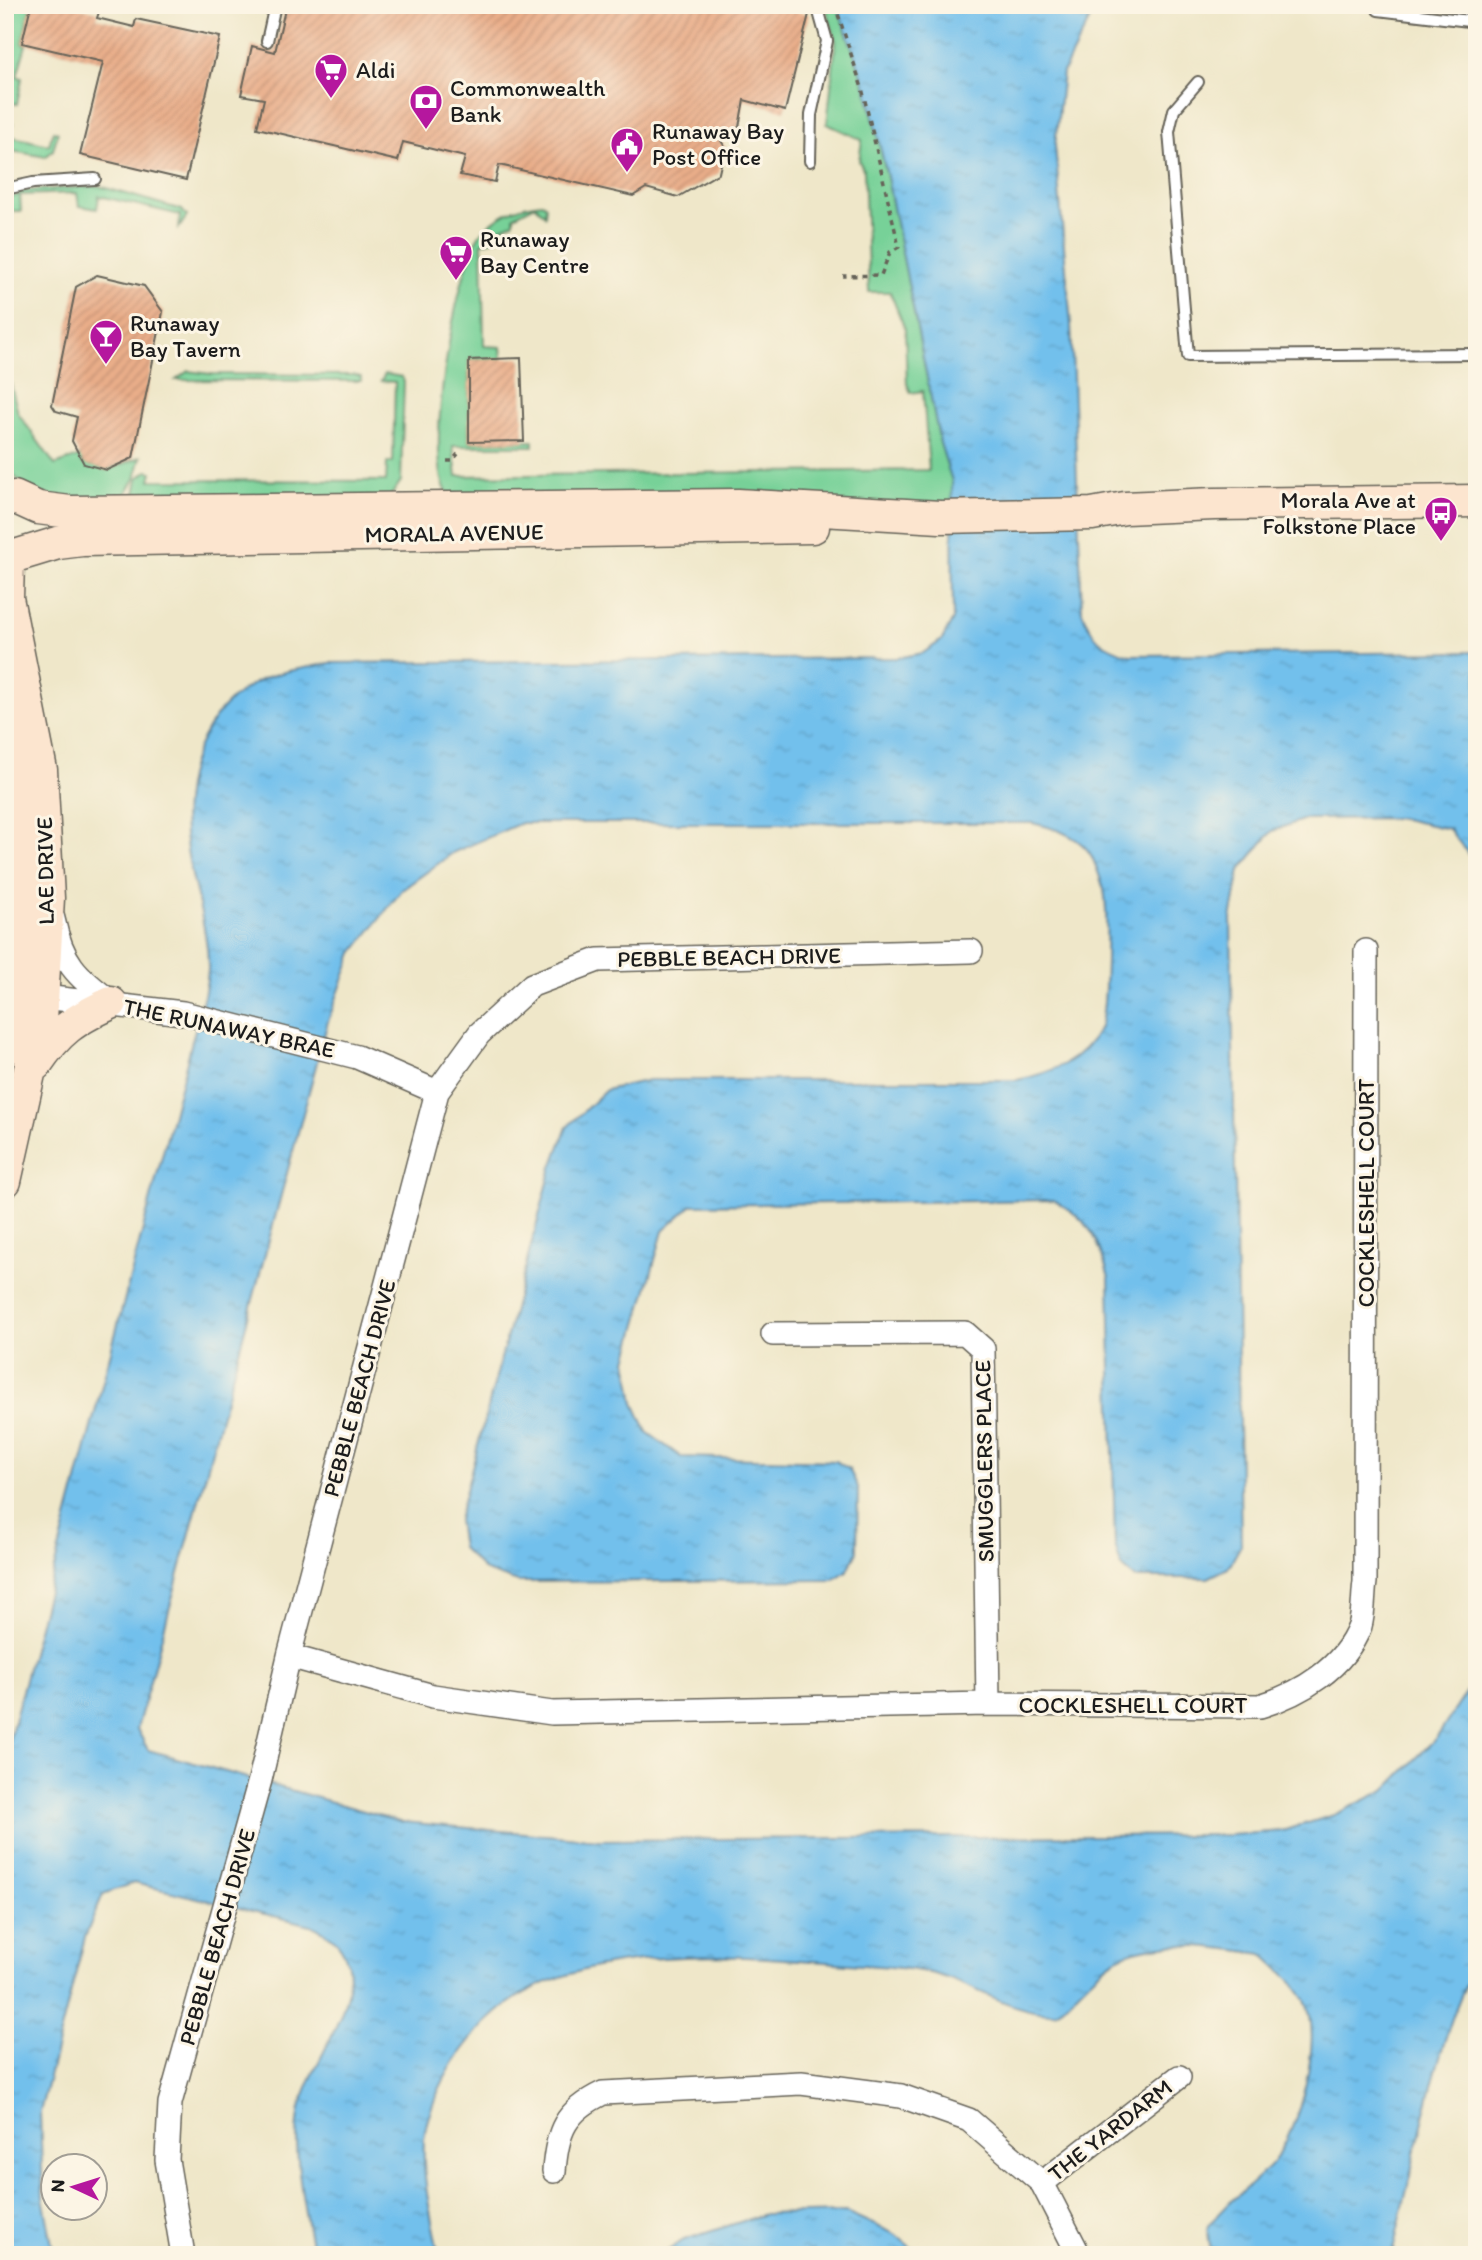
<svg xmlns="http://www.w3.org/2000/svg" width="1482" height="2260" font-family="Itim,sans-serif">
<style>
.green{fill:#77d198;stroke:#4a765a;stroke-width:2}
.water{fill:url(#water-ripples);stroke:#476e84;stroke-width:2}
.building{fill:url(#building-hatch)}
.lines{fill:none;stroke-linecap:round;stroke-linejoin:round}
.service-casing{stroke:#666359;stroke-width:14}
.minor-casing{stroke:#666359;stroke-width:26}
.secondary-casing{stroke:#666359;stroke-width:35}
.path{stroke:#666359;stroke-width:3.5;stroke-dasharray:5 5;stroke-linecap:butt}
.service{stroke:#fff;stroke-width:10}
.minor{stroke:#fff;stroke-width:23}
.secondary{stroke:#fce5cf;stroke-width:32}
.labels{text-anchor:middle;stroke-width:6;stroke-linejoin:round;paint-order:stroke}
.poi-label{font-size:23px;fill:#1c1c1c;stroke:#fcf5e5;text-anchor:start}
.street-label{font-size:23px;fill:#1c1c1c;stroke:#fcf5e5}
</style>
<defs>
<pattern id="water-ripples" width="26" height="14" patternUnits="userSpaceOnUse" patternTransform="scale(1.75)"><rect width="26" height="14" fill="#72c0ec"/><path d="M2 4q2-2 4 0t4 0M15 11q2-2 4 0t4 0" fill="none" stroke="#62a4ca"/></pattern>
<pattern id="building-hatch" width="6" height="6" patternUnits="userSpaceOnUse" patternTransform="scale(1.75)"><rect width="6" height="6" fill="#e9ad89"/><path d="M-1 1l2-2M0 6l6-6M5 7l2-2" fill="none" stroke="#c79476"/></pattern>
</defs>
<rect width="100%" height="100%" fill="#fcf5e5"/>
<filter id="ink" filterUnits="userSpaceOnUse"><feTurbulence type="fractalNoise" baseFrequency=".0143" numOctaves="2"/><feDisplacementMap in="SourceGraphic" scale="14" xChannelSelector="R" yChannelSelector="G"/><feConvolveMatrix kernelMatrix="1 2 1 2 8 2 1 2 1" color-interpolation-filters="sRGB"/></filter>
<filter id="wash" filterUnits="userSpaceOnUse"><feTurbulence type="fractalNoise" baseFrequency=".00686" numOctaves="4" result="noise"/><feDisplacementMap in="SourceGraphic" scale="28" xChannelSelector="R" yChannelSelector="G"/><feGaussianBlur stdDeviation="1.57" result="paint"/><feColorMatrix in="noise" values="0 0 0 0 0 0 0 0 0 0 0 0 0 0 0 0 0 1.4 0 .05"/><feComposite in="paint" operator="in"/></filter>
<g filter="url(#wash)">
<rect width="100%" height="100%" fill="#efe7c9"/>
<!-- green -->
<path class="green" d="M14,5H31L22,43L26,45L17,76L22,78L17,104L11,103L7,120L13,124L9,136L49,145L53,131L58,132L53,150L46,157L5,150V51Z
M825,5H837L866,87L886,172L940,443L952,481L953,507L449,494C421,467 457,263 481,233C497,215 518,205 542,203L546,206L545,215L535,205L514,216V222L494,231L497,239L482,243L484,346L501,347L502,359L469,360V442L533,441V446H453L457,476L929,470L923,391L911,393L907,384L905,329L890,292H869L864,171L859,161L862,140L827,124L836,41Z
M99,186L182,210L187,216L179,228L180,215L99,196L97,209L79,206L77,193L20,195L21,211H5V197L19,195V191Z
M5,299L6,366L18,413L55,465L83,455L82,463L107,470L141,457L135,479L124,496C80,503 34,504 5,466Z
M188,371L211,374L353,375L361,377V381L176,380Z
M385,374L402,377L404,382L401,481L390,497L134,500L138,478L147,471L152,472L150,480L386,481L387,463L393,462L395,382L381,381Z"/>
<!-- water -->
<path class="water" d="M837,5H1097L1063,72L1055,146L1071,324L1082,611C1091,638 1103,647 1130,655L1477,652V871L1475,863L1449,829L1399,818L1305,819L1272,831L1240,870L1231,919L1241,1545L1228,1568L1208,1578H1135L1121,1566L1115,1545L1109,1278C1097,1237 1092,1222 1054,1200L692,1205L663,1231L627,1360L634,1403L647,1432L681,1457L835,1461L849,1469L858,1487L857,1551L848,1570L833,1580L518,1582L485,1571L462,1548L458,1520L552,1167L567,1127L606,1090L649,1080H1017C1051,1073 1081,1062 1099,1029C1107,1014 1108,909 1104,890C1101,880 1096,865 1091,855C1080,836 1051,827 1032,823H521L454,852L402,890L353,953L328,1021L137,1729L148,1750L403,1822L600,1840L1231,1835L1282,1831L1334,1815L1385,1790L1437,1737L1468,1690L1477,1663V1969C1445,1998 1405,2202 1392,2255H1212L1207,2229C1224,2201 1254,2186 1274,2161C1299,2128 1323,2041 1306,2002C1298,1984 1277,1968 1263,1954C1217,1948 1161,1936 1117,1958C1098,1968 1073,1998 1056,2013C1008,2014 968,1979 921,1971C897,1966 872,1966 848,1964C752,1955 618,1945 530,1990C500,2005 472,2034 454,2062C441,2083 426,2114 424,2140C422,2179 431,2217 439,2255H313C305,2212 289,2143 302,2101C315,2055 377,1983 334,1939C328,1933 318,1929 311,1925L134,1883L103,1894L85,1937L40,2112L43,2197L54,2255H5V1756L189,1053C195,1027 210,985 208,960C206,922 193,887 187,850C176,785 199,708 263,679C282,670 309,668 330,663L897,658L923,653L942,640L953,619L952,481L940,443L886,172L866,87Z
M846,2212L895,2234L920,2255H660L684,2240L765,2214Z"/>
<g id="blocks">
<!-- building -->
<path class="building" d="M31,5H72L99,12L97,18L134,27L136,19L220,37L186,180L80,155L103,62L22,43Z
M286,5H789L788,10L809,14L785,111L744,100L739,127L720,139L725,147L719,173L678,197L646,188L633,196L499,165L495,182L460,175L465,157L403,142L398,161L257,128L264,99L241,95L252,46L275,52Z
M97,275L144,286L163,312L133,458L107,470L84,464L72,441L77,417L56,411L52,405L76,287Z
M521,358L524,441L469,442V360Z"/>
</g>
</g>
<g filter="url(#ink)">
<use href="#blocks" fill-opacity="0" stroke="#666359" stroke-width="2"/>
<g class="lines">
<defs>
<path id="service" d="M1378,10L1477,22
M267,41L275,5
M1198,82L1174,110L1169,132L1188,356L1477,354
M810,161L811,115L827,41L817,5
M5,189L33,183L95,179"/>
<path id="minor" d="M53,919C62,962 76,976 111,1002
M26,995L183,1013L357,1057L437,1092
M773,1334L965,1333L983,1349L988,1704
M289,1656L433,1696L552,1713L988,1704L1260,1706C1300,1694 1344,1668 1360,1626C1364,1613 1363,1595 1365,1582L1366,951
M554,2171C557,2131 565,2111 603,2093L801,2083L901,2096L969,2120L1042,2183L1079,2255
M1042,2183L1179,2077
M183,2255L167,2160L170,2103L260,1780L289,1656L437,1092L479,1034L532,985L598,960L971,951"/>
<path id="secondary" d="M14,497L38,508L70,512L738,505L940,517L1092,514L1125,508L1214,504L1477,501
M12,557L58,543L82,540L813,527
M5,733C21,837 24,945 5,1049
M36,1064C59,1030 74,1020 111,1003
M5,1181L41,1020L48,898L41,770L7,598L8,561"/>
</defs>
<!-- service casing -->
<use href="#service" class="service-casing"/>
<!-- minor casing -->
<use href="#minor" class="minor-casing"/>
<!-- secondary casing -->
<use href="#secondary" class="secondary-casing"/>
<!-- path -->
<path class="path" d="M835,5L862,88L899,247L890,252L881,275L843,276
M447,461H452L458,454"/>
<!-- service -->
<use href="#service" class="service"/>
<!-- minor -->
<use href="#minor" class="minor"/>
<!-- secondary -->
<use href="#secondary" class="secondary"/>
</g>
</g>
<!-- icons -->
<defs>
<symbol id="supermarket-pin" viewBox="-11 -11 22 30"><path d="M0 17L-7.5 6A9.5 9.5 0 1 1 7.5 6Z" fill="#b5179e" stroke="#fcf5e5"/><path d="M-6-5.5h2.5l.6 2H6L4.5 2H-2.5L-4.4-4H-6ZM-1.5 3.2a1.3 1.3 0 1 0 .1 0ZM3 3.2a1.3 1.3 0 1 0 .1 0Z" fill="#fff"/></symbol>
<symbol id="bank-pin" viewBox="-11 -11 22 30"><path d="M0 17L-7.5 6A9.5 9.5 0 1 1 7.5 6Z" fill="#b5179e" stroke="#fcf5e5"/><path d="M-6-4H6V4H-6ZM0-2.3a2.3 2.3 0 1 0 0 4.6a2.3 2.3 0 1 0 0-4.6Z" fill="#fff"/></symbol>
<symbol id="civic-pin" viewBox="-11 -11 22 30"><path d="M0 17L-7.5 6A9.5 9.5 0 1 1 7.5 6Z" fill="#b5179e" stroke="#fcf5e5"/><path d="M-.6-6.5H3V-4.5H.6V-3L4-1V1h2V6H-6V1h2V-1L-.6-3ZM-1.2 2.5V6h2.4V2.5Z" fill="#fff"/></symbol>
<symbol id="bar-pin" viewBox="-11 -11 22 30"><path d="M0 17L-7.5 6A9.5 9.5 0 1 1 7.5 6Z" fill="#b5179e" stroke="#fcf5e5"/><path d="M-6-5H6L.8 .8V4.5H3.5V6h-7V4.5H-.8V.8Z" fill="#fff"/></symbol>
<symbol id="bus-pin" viewBox="-11 -11 22 30"><path d="M0 17L-7.5 6A9.5 9.5 0 1 1 7.5 6Z" fill="#b5179e" stroke="#fcf5e5"/><path d="M-5-6H5V4H4V6H2V4H-2V6H-4V4H-5ZM-3.5-4V0h7V-4ZM-3.5 1.2v1.5H-2V1.2ZM2 1.2v1.5H3.5V1.2Z" fill="#fff"/></symbol>
</defs>
<g fill-rule="evenodd">
<use href="#supermarket-pin" x="312" y="51" width="38" height="52"/>
<use href="#bank-pin" x="407" y="82" width="38" height="52"/>
<use href="#civic-pin" x="608" y="125" width="38" height="52"/>
<use href="#supermarket-pin" x="437" y="233" width="38" height="52"/>
<use href="#bar-pin" x="87" y="317" width="38" height="52"/>
<use href="#bus-pin" x="1422" y="494" width="38" height="52"/>
</g>
<g class="labels">
<!-- poi labels -->
<g class="poi-label">
<text x="356" y="78">Aldi</text>
<text x="450" y="96">Commonwealth<tspan x="450" dy="26">Bank</tspan></text>
<text x="652" y="139">Runaway Bay<tspan x="652" dy="26">Post Office</tspan></text>
<text x="480" y="247">Runaway<tspan x="480" dy="26">Bay Centre</tspan></text>
<text x="130" y="331">Runaway<tspan x="130" dy="26">Bay Tavern</tspan></text>
<text x="1416" y="508" text-anchor="end">Morala Ave at<tspan x="1416" dy="26">Folkstone Place</tspan></text>
</g>
<!-- street labels -->
<g class="street-label">
<text transform="translate(454 533) rotate(-1)" y="8">MORALA AVENUE</text>
<text transform="translate(45 871) rotate(-91)" y="8">LAE DRIVE</text>
<text transform="translate(729 957) rotate(-1)" y="8">PEBBLE BEACH DRIVE</text>
<text transform="translate(229 1028) rotate(12)" y="8">THE RUNAWAY BRAE</text>
<text transform="translate(1366 1193) rotate(-90)" y="8">COCKLESHELL COURT</text>
<text transform="translate(359 1388) rotate(-75)" y="8">PEBBLE BEACH DRIVE</text>
<text transform="translate(984 1461) rotate(-91)" y="8">SMUGGLERS PLACE</text>
<text x="1133" y="1713">COCKLESHELL COURT</text>
<text transform="translate(217 1937) rotate(-74)" y="8">PEBBLE BEACH DRIVE</text>
<text transform="translate(1110 2130) rotate(-38)" y="8">THE YARDARM</text>
</g>
</g>
<!-- margin -->
<rect width="1482" height="2260" fill="none" stroke="#fcf5e5" stroke-width="28"/>
<!-- north arrow -->
<g transform="translate(74 2187) rotate(274)"><circle r="33" fill="#fcf5e5" stroke="#a29e95" stroke-width="2"/>
<path d="M0-5L12 26L0 18L-12 26Z" fill="#b5179e"/>
<text y="-10" font-size="19" font-weight="bold" text-anchor="middle" fill="#1c1c1c">N</text>
</g>
</svg>
